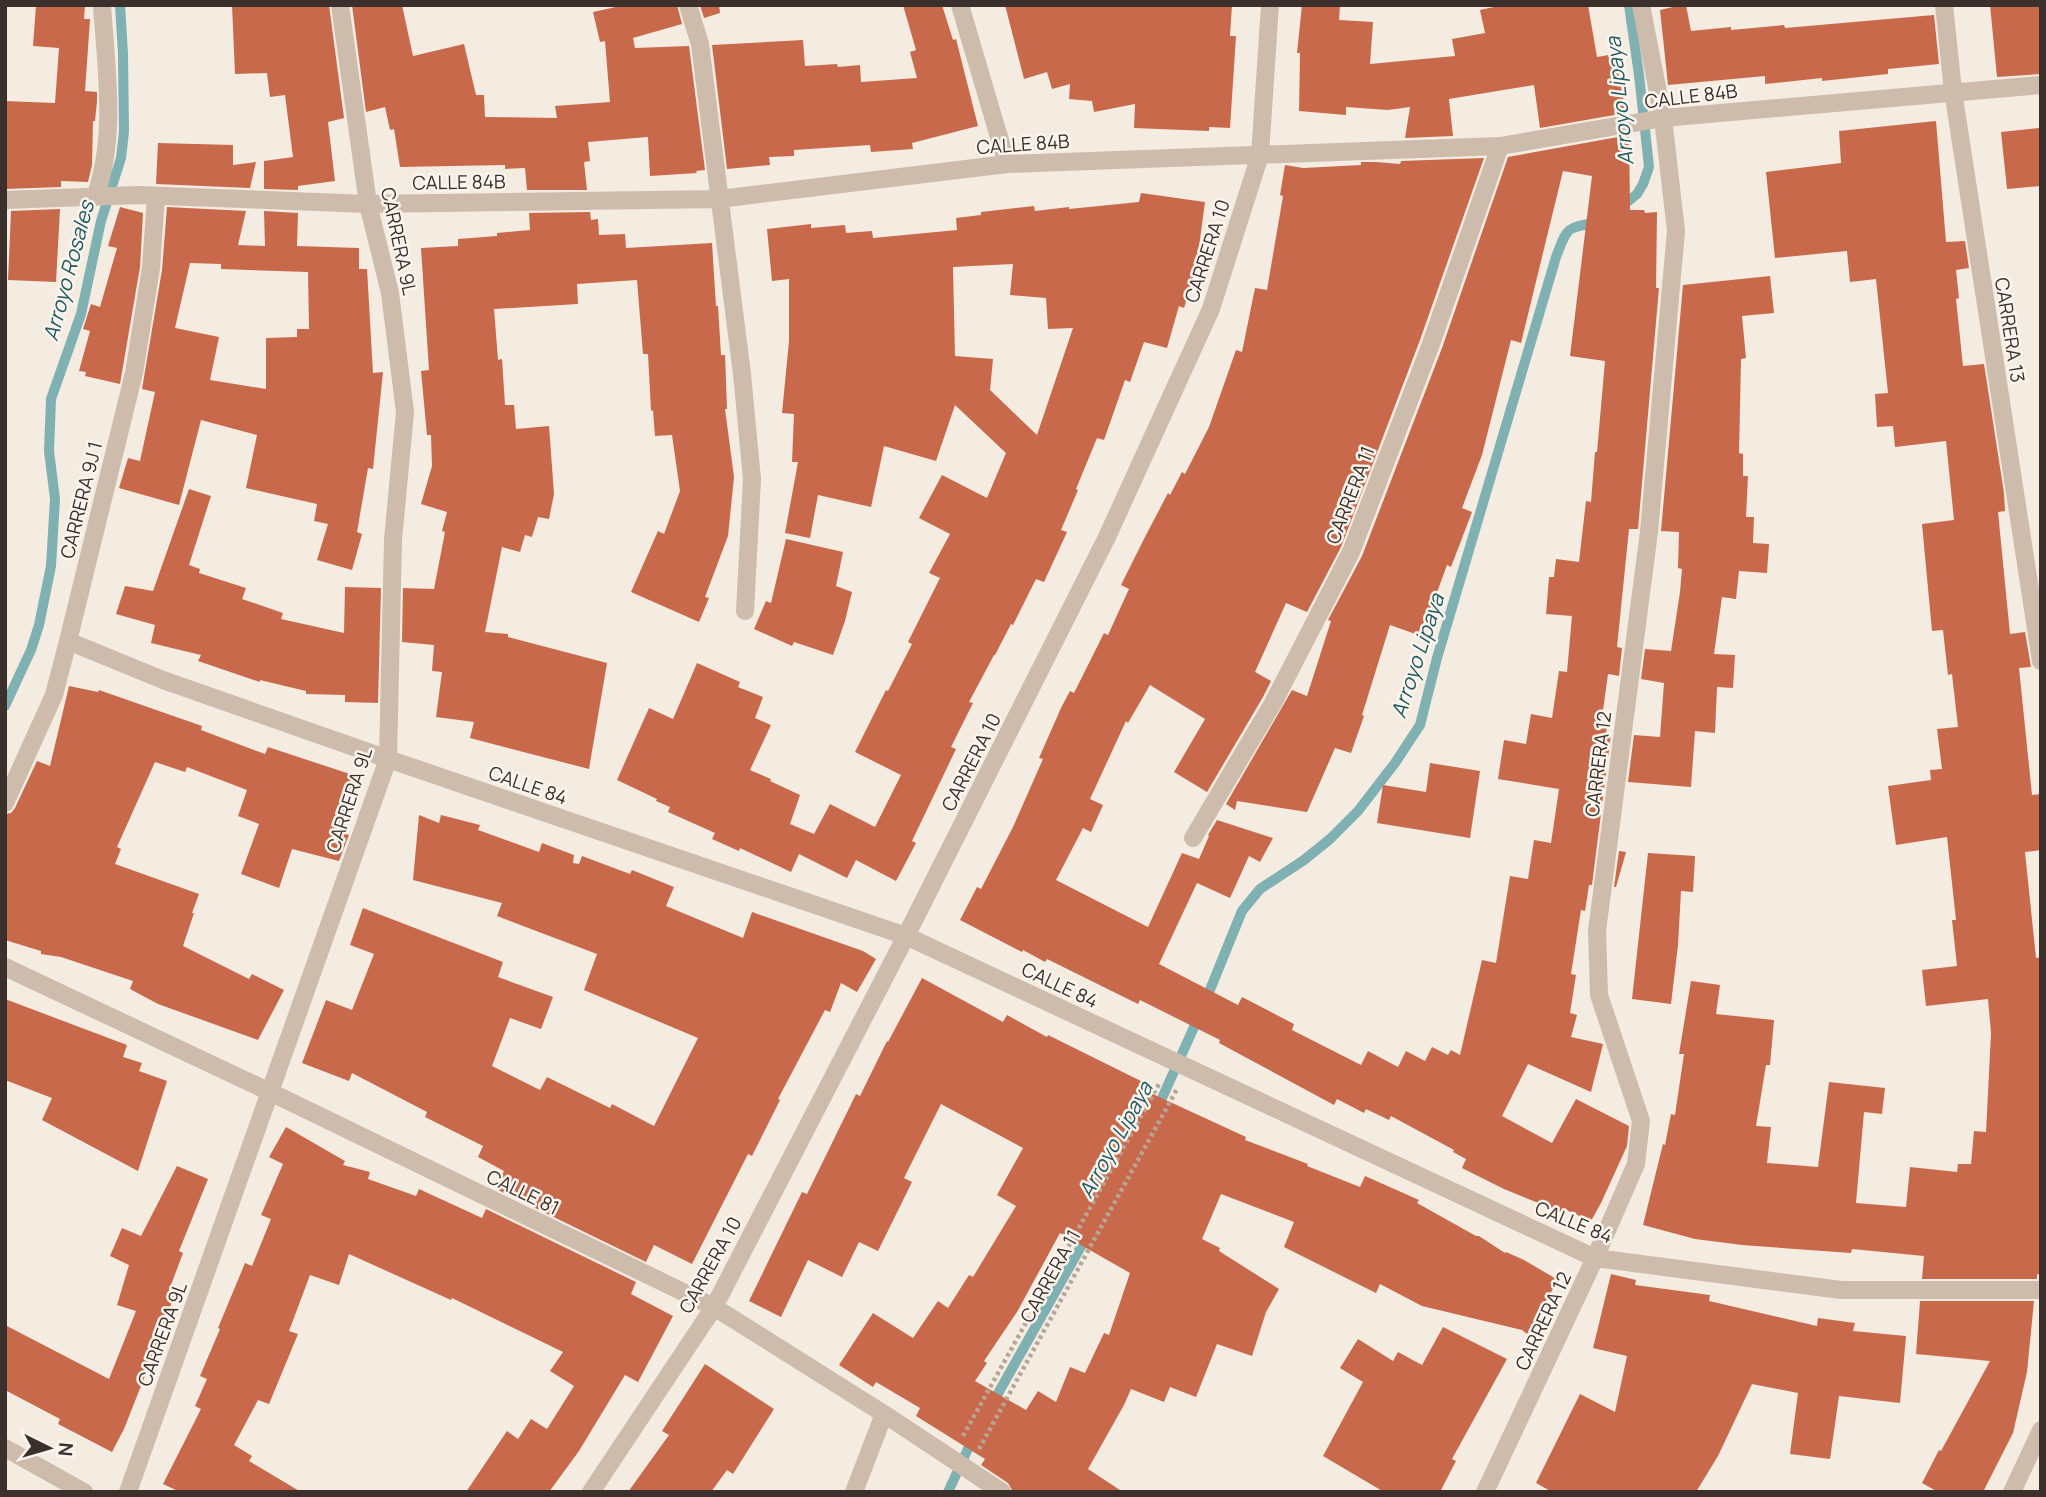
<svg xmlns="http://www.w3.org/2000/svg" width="2046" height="1497" font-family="Manrope,sans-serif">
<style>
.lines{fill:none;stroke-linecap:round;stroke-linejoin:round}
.stream{stroke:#7fb0b2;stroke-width:10}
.building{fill:#c8694b;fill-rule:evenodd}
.path{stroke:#b9a596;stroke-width:4.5;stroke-dasharray:3.5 3.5;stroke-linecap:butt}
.minor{stroke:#cdbbac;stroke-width:18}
.labels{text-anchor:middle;stroke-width:5;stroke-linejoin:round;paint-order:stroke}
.street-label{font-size:19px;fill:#3b302b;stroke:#fbf5ee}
.water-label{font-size:21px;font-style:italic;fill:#1f5a5e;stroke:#fbf5ee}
</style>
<rect width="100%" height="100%" fill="#f4ebe1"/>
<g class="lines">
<!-- stream -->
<path class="stream" d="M1620,208L1637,194L1643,184L1649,167L1639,75L1629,5
M5,706L31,650L39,625L51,566L55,499L49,451L51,399L81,314L101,221L121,158L124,132L123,54L120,5
M1205,1002L1242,911L1260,889L1304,860L1330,839L1358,811L1395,763L1420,725L1437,658L1556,257C1567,229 1565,227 1596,223
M1158,1107L1199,1016
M992,1404L1088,1234
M948,1492L973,1438"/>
</g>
<!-- building -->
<path class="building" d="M36,5H85L84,19H90L85,91L97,92V101L95,121H93L92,165L88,182L61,181V187L5,189V101L55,103L59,48L33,46Z
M232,5H329L344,118L328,122L335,181L298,186V190L264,189V161L293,157L285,95L270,97L267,73L235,74Z
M352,5H402L413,56L464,44L476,95H484L485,117L557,118L555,106L610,102L605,41L600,42L593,12L625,5H677L682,24L633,38L635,48L689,46L705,170L696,171L697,173L650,176L648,137L588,142L590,161L584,162L587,190H527L525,168L505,169V165L400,167L394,129L390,130L385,107L366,112Z
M700,5H719L720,13L704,18Z
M903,5H942L953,40L956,39L978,126L912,143L913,149L871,152L870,145L794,150V156L769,157L770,165L727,169L712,45L803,40L805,66L837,64L838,67L860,65L861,82L917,78L910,52L916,50Z
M1005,5H1232L1230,36H1236L1230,128L1209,127V131L1134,128L1135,104L1094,112L1092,101L1069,99L1070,84L1052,89L1047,72L1024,79Z
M1302,5H1340L1339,20L1373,22L1370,64L1455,56L1452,39L1485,33L1480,10L1503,5H1588L1597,57L1615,54L1626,113L1540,128L1534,85L1449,99L1453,136L1405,138L1410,107L1388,110L1346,107V115L1299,111L1300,53H1297Z
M1681,5H1686L1691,31L1731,27V30L1784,25L1785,28L1934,15L1939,64L1888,69V74L1822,81V78L1765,84V76L1668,85L1660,10Z
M1990,5H2041V74L1997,77Z
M1936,121L1946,242L1965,241L1969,268L1956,270L1959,298L1956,299L1963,366L1984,364L2004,493L2005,511L1998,512L2010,634L2025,632L2031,667L2019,668L2032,795L2041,794V850L2025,852L2036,958L2041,957V1275L2037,1274V1279H1922L1924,1256L1852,1249L1851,1253L1742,1245L1695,1239L1643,1225L1663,1144L1665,1145L1671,1114L1675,1115L1684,1054H1679L1691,981L1720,985L1716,1014L1774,1020L1770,1065H1766L1756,1126L1771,1127L1767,1163L1818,1167L1829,1082L1885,1088L1882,1114L1864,1112L1856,1203L1906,1207L1910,1167L1957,1172L1958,1164H1971L1974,1131L1986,1132L1991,1033L1988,999L1926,1006L1922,970L1957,966L1952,920H1956L1947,837L1896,845L1888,786L1931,780L1930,770L1942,769L1937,729L1958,727L1952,674L1948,675L1943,630L1932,631L1922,524L1954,520L1946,441L1895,447L1893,426L1877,427L1875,394L1888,393L1876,279L1850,282L1847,251L1775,258L1766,172L1841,163L1839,131Z
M2039,128L2041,186L2007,189L2001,132Z
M1629,135L1630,210H1644L1645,213L1657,212L1656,288H1659L1638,529H1629L1617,647L1622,648L1619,676L1608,674L1601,725L1607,726L1606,733L1611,734L1592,885H1589L1585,911L1581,910L1571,974L1576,975L1570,1013L1577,1015L1571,1037L1603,1044L1591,1092L1528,1064L1502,1116L1552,1143L1576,1099L1629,1126L1627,1146L1601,1203L1591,1221L1564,1209L1563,1213L1504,1189L1462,1168L1466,1159L1453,1152L1454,1150L1391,1116L1389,1120L1366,1109L1364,1113L1337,1099L1334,1105L1219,1043L1220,1040L1140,1000L1138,1004L1047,959L1045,962L1023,950L1022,952L960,920L977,887L981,889L1013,827L1043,759L1039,758L1061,708L1070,691L1074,693L1104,633L1108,635L1129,589L1121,585L1146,535L1168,493L1170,495L1182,472L1185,474L1209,427L1236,350L1242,352L1255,288L1267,290L1283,196L1280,195L1285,165L1303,168L1361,165V162H1376L1400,164L1401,161L1484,158L1420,340L1341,547L1307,612L1286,603L1255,672L1271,681L1263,697L1207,792L1174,772L1205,719L1150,685L1128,723L1126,721L1090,799L1103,805L1091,832L1083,828L1056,880L1148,927L1182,853L1199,859L1209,836L1208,835L1217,820L1273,838L1260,862L1249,856L1230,898L1197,883L1159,964L1238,1005L1242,997L1294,1024L1292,1030L1361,1065L1368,1051L1398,1067L1406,1051L1425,1061L1432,1047L1448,1055L1451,1050L1460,1055L1482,960L1496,963L1510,876L1528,879L1534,840L1551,843L1559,789L1498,779L1504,740L1526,744L1531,714L1552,718L1559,671L1567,672L1572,616L1546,614L1549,577H1554L1556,559L1579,562L1586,501L1591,502L1595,452H1597L1605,361L1570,356L1592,176L1563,171L1521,343L1511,340L1482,455L1462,508L1472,512L1451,567L1447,565L1421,636L1390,625L1362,715L1364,716L1351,753L1335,748L1307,812L1237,801L1235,810L1226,804L1292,690L1307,696L1331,621L1328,620L1362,556L1442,348L1508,157Z
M158,143L233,145V165L256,162L250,188L156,184Z
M1141,193L1205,202L1196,269L1184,308L1179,306L1167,348L1144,342L1130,382L1125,380L1104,440L1097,438L1076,489L1078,490L1061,530L1067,532L1044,582L1036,579L1013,625L1011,624L995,655H994L969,702L973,703L951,747L956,749L912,841L916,843L896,881L856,860L847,878L799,854L791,872L740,848L739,851L712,839L715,833L668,812L670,807L656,801L657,799L617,780L649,708L673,719L697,663L740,682L738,687L763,697L755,718L771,725L750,770L771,779L770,781L800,795L790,824L814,834L830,804L875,827L901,775L855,752L886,690L888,691L912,644L908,642L940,578L929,573L950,534L919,518L942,475L987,498L1006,453L955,405L936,461L884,446L871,507L818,495L810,538L785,533L798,462H792L794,414L782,413L789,341V279L772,281L767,229L811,224V228L845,225L846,233L872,231L873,238L957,230L956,218L981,215V212L1034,206L1035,211L1069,207V209L1139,202ZM1013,264L1010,295L1046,298L1048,329L1073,328L1037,435L990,390L993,359L955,356L953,267Z
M120,207L143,213L140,267L120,384L85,376L86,372L79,371L90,331L83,329L91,304L100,307L117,248L108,246Z
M167,207L246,211L238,245L265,246L264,211L298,213L297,246L359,248V269H367L373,373L383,372L373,469L368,468L357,532L362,534L352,570L317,560L328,524L314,521L317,504L246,488L257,435L201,420L179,505L119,488L128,458L140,461L155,392L142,389L162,270ZM190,263L221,264V269L308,272L309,329H297V337L266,338V389L210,380L219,337L175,328Z
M60,209L56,282L8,280L11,211Z
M590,212L591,220L598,219L599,235L625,234L626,248L712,243L716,306H718L721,355H725L727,409H725L734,477L728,536L705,597L709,598L699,622L631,592L658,531L664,534L680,491L672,435L655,436L653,410L651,411L648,354H643L637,280L577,284L578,304L494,309L498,360L502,359L505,405H514L516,429L549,426L554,494L549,519L538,517L532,537L525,535L520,552L502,547L485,632L508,634V637L607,663L589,769L470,738L474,722L436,717L442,672L432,671L434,645L402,642L403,588L434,589L445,532L442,531L447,512L421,504L432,466L431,435H427L421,371L429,370L421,248L458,246V239L497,236V233L530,230L529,213Z
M1770,276L1774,313L1742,316L1746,358L1741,359L1739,453L1743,454V476H1748L1746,517H1754L1753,543L1769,544L1767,573L1739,571L1736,599L1722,597L1714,654L1735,655L1733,688L1717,687L1715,733L1695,731L1691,787L1628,782L1634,735L1660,737L1664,683L1641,679L1645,649L1671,651L1680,592L1682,569L1678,568L1679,532L1661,531L1683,285Z
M189,489L211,496L189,565L200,569L199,573L246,588L242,599L283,613L281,619L344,633L345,587L381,588L378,703L345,702V695L306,694V691L260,680V682L198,661L201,655L151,643L155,625L116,614L125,586L153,591Z
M786,539L843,552L836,586L852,592L845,621L833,655L794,642L792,646L754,629L766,601L771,603Z
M69,686L98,692L99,690L202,726L201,730L265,754L268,747L362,778L342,832L349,835L339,861L292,849L279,888L241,874L259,824L238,816L247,790L187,767L185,772L155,762L117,847L121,849L115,864L199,894L192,913H194L183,946L249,979L252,974L284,990L258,1040L158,1004L130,989L133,981L61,957L41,954V951L5,940V814L11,813L15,808L37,761L50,766Z
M1430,763L1480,771L1470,838L1377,823L1383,785L1426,792Z
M419,815L439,823L441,815L480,825L478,830L539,852L542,843L574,855L573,863L579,864L582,856L630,874L632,870L674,887L666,906L743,938L752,912L863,951L876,959L857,992L841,983L830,1012L825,1010L778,1099L780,1100L752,1156L748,1154L692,1264L654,1245L646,1262L496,1189L504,1171L478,1157L483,1146L425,1117L427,1112L352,1073L349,1081L302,1063L326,1000L352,1010L374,954L350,945L363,908L503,962L498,977L553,997L541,1029L510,1018L492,1066L540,1090L547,1077L610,1108L612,1104L654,1126L698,1038L584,990L597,954L497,916L502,903L413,880Z
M1619,851L1626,852L1616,887H1614Z
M1648,853L1695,856L1693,892L1681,891L1678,945L1671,1004L1632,999Z
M922,978L1003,1022L1007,1015L1047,1037L1048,1035L1145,1083L1142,1089L1246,1137L1245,1140L1308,1164L1307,1166L1360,1187L1365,1176L1419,1200L1417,1203L1476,1236H1479L1505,1253L1506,1252L1524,1260L1558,1280L1527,1334L1522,1330L1422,1306L1380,1284L1376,1293L1284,1247L1294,1222L1221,1194L1202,1239L1220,1248L1219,1251L1279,1289L1266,1312L1252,1356L1217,1344L1196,1397L1170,1387L1164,1402L1131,1389L1124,1405L1088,1469L1123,1492H1013L1008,1483L981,1465L985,1459L916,1416L920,1408L876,1382L873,1387L839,1365L873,1313L913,1338L938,1301L948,1308L969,1275L973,1277L1016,1206L997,1195L1023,1148L941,1104L904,1178L912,1182L878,1251L859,1242L842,1277L808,1260L781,1317L749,1301L802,1192L807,1194L856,1094L860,1096L887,1041L888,1042ZM1060,1233L1130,1273L1109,1335L1104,1333L1085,1373L1070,1367L1056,1402L1038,1391L1026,1410L975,1381L987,1363L984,1361L1017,1312Z
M5,999L127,1045L123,1057L142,1063L139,1071L167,1081L138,1171L42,1120L52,1098L5,1080Z
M286,1127L345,1161L343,1165L370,1172L368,1179L416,1196L419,1189L482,1218L486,1209L636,1282L631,1294L673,1316L638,1382L625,1375L579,1451L549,1492H466L507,1431L518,1439L531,1419L547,1429L574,1386L550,1371L563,1352L452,1298L451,1300L349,1254L339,1285L310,1275L289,1331L298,1334L269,1404L258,1400L234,1445L252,1456L249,1461L301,1492H180L163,1484L201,1409L195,1406L207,1379L200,1376L220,1329L218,1328L245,1263L252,1266L271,1219L261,1215L283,1164L269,1157Z
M177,1166L208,1179L179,1251L183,1253L168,1293L174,1295L163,1330L124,1429L112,1452L58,1424L60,1419L5,1390V1325L109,1379L136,1311L117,1305L129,1265L110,1256L122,1228L141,1236Z
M1611,1274L1636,1280L1635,1285L1710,1295L1709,1301L1817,1326L1818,1318L1855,1323L1853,1331L1906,1336L1900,1403L1839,1396L1830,1459L1790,1454L1798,1393L1752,1384L1718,1456L1696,1492H1552L1536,1483L1580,1394L1615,1412L1627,1356L1593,1348Z
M1920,1301H2034L2027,1372L2013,1433L1983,1492H1938L1922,1483L1939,1450L1941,1451L1990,1361L1916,1354Z
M1443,1327L1507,1359L1452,1459L1456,1461L1440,1492H1384L1323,1456L1363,1382L1340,1368L1358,1339L1393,1361L1398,1352L1422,1365Z
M705,1364L774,1409L733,1474L727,1470L711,1492H628L669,1435L662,1431Z"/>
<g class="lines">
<!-- path -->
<path class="path" d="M963,1436L1160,1082
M979,1449L1177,1089"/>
<!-- minor -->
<path class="minor" d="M688,5L700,44L742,374L752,479L745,611
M960,5L1007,164
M1944,5L1953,91L2041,661
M95,197C117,137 106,67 102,5
M5,200L138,195L368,204L719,199L1007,164L1500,146L1663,118L2041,85
M68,641L163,680L388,759L906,936L1595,1258L1841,1290H2041
M5,803L54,695L68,641L134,373L151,268L156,196
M1193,838L1273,703L1351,552L1431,344L1500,146
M5,967L270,1092L714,1307L884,1414L1002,1492
M5,1448L84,1492
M128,1492L388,759L393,540L405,412L390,293L368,204L340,5
M591,1492L714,1307L906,936L1107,537L1211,309L1260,155L1270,5
M854,1492L884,1414
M1485,1492L1595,1258L1636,1164L1641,1121L1599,995L1597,931L1649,532L1676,231L1663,118L1641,5
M2012,1492L2041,1430"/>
</g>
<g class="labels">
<!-- street labels -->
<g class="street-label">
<text transform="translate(1691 96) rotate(-7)" y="7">CALLE 84B</text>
<text transform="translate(1023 144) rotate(-4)" y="7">CALLE 84B</text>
<text transform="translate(459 182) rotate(-1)" y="7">CALLE 84B</text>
<text transform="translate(399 241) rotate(78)" y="7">CARRERA 9L</text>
<text transform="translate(1207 251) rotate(-72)" y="7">CARRERA 10</text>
<text transform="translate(2010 330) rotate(81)" y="7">CARRERA 13</text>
<text transform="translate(1350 495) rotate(-69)" y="7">CARRERA 11</text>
<text transform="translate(81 500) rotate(-76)" y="7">CARRERA 9J 1</text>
<text transform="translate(971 762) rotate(-63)" y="7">CARRERA 10</text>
<text transform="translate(1598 764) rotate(-83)" y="7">CARRERA 12</text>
<text transform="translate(528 785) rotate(19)" y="7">CALLE 84</text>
<text transform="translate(349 800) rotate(-72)" y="7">CARRERA 9L</text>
<text transform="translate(1060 985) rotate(25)" y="7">CALLE 84</text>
<text transform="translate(523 1192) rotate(26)" y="7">CALLE 81</text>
<text transform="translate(1574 1222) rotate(22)" y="7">CALLE 84</text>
<text transform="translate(710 1265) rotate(-61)" y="7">CARRERA 10</text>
<text transform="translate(1050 1276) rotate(-61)" y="7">CARRERA 11</text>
<text transform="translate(1543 1321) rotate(-65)" y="7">CARRERA 12</text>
<text transform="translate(162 1334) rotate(-70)" y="7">CARRERA 9L</text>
</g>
<!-- water labels -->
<g class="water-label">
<text transform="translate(1620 101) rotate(-96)" y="7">Arroyo Lipaya</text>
<text transform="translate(69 271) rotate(-75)" y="7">Arroyo Rosales</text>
<text transform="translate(1418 656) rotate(-72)" y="7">Arroyo Lipaya</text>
<text transform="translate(1116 1140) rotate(-61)" y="7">Arroyo Lipaya</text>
</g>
</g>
<!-- border -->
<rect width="2046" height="1497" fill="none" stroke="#3b302b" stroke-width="14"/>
<!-- north arrow -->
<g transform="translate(49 1448) rotate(95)" stroke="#fbf5ee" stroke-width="5" paint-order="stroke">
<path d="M0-5L12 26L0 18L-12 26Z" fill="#3b302b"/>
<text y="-10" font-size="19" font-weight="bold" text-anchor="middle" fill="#3b302b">N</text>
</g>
</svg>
